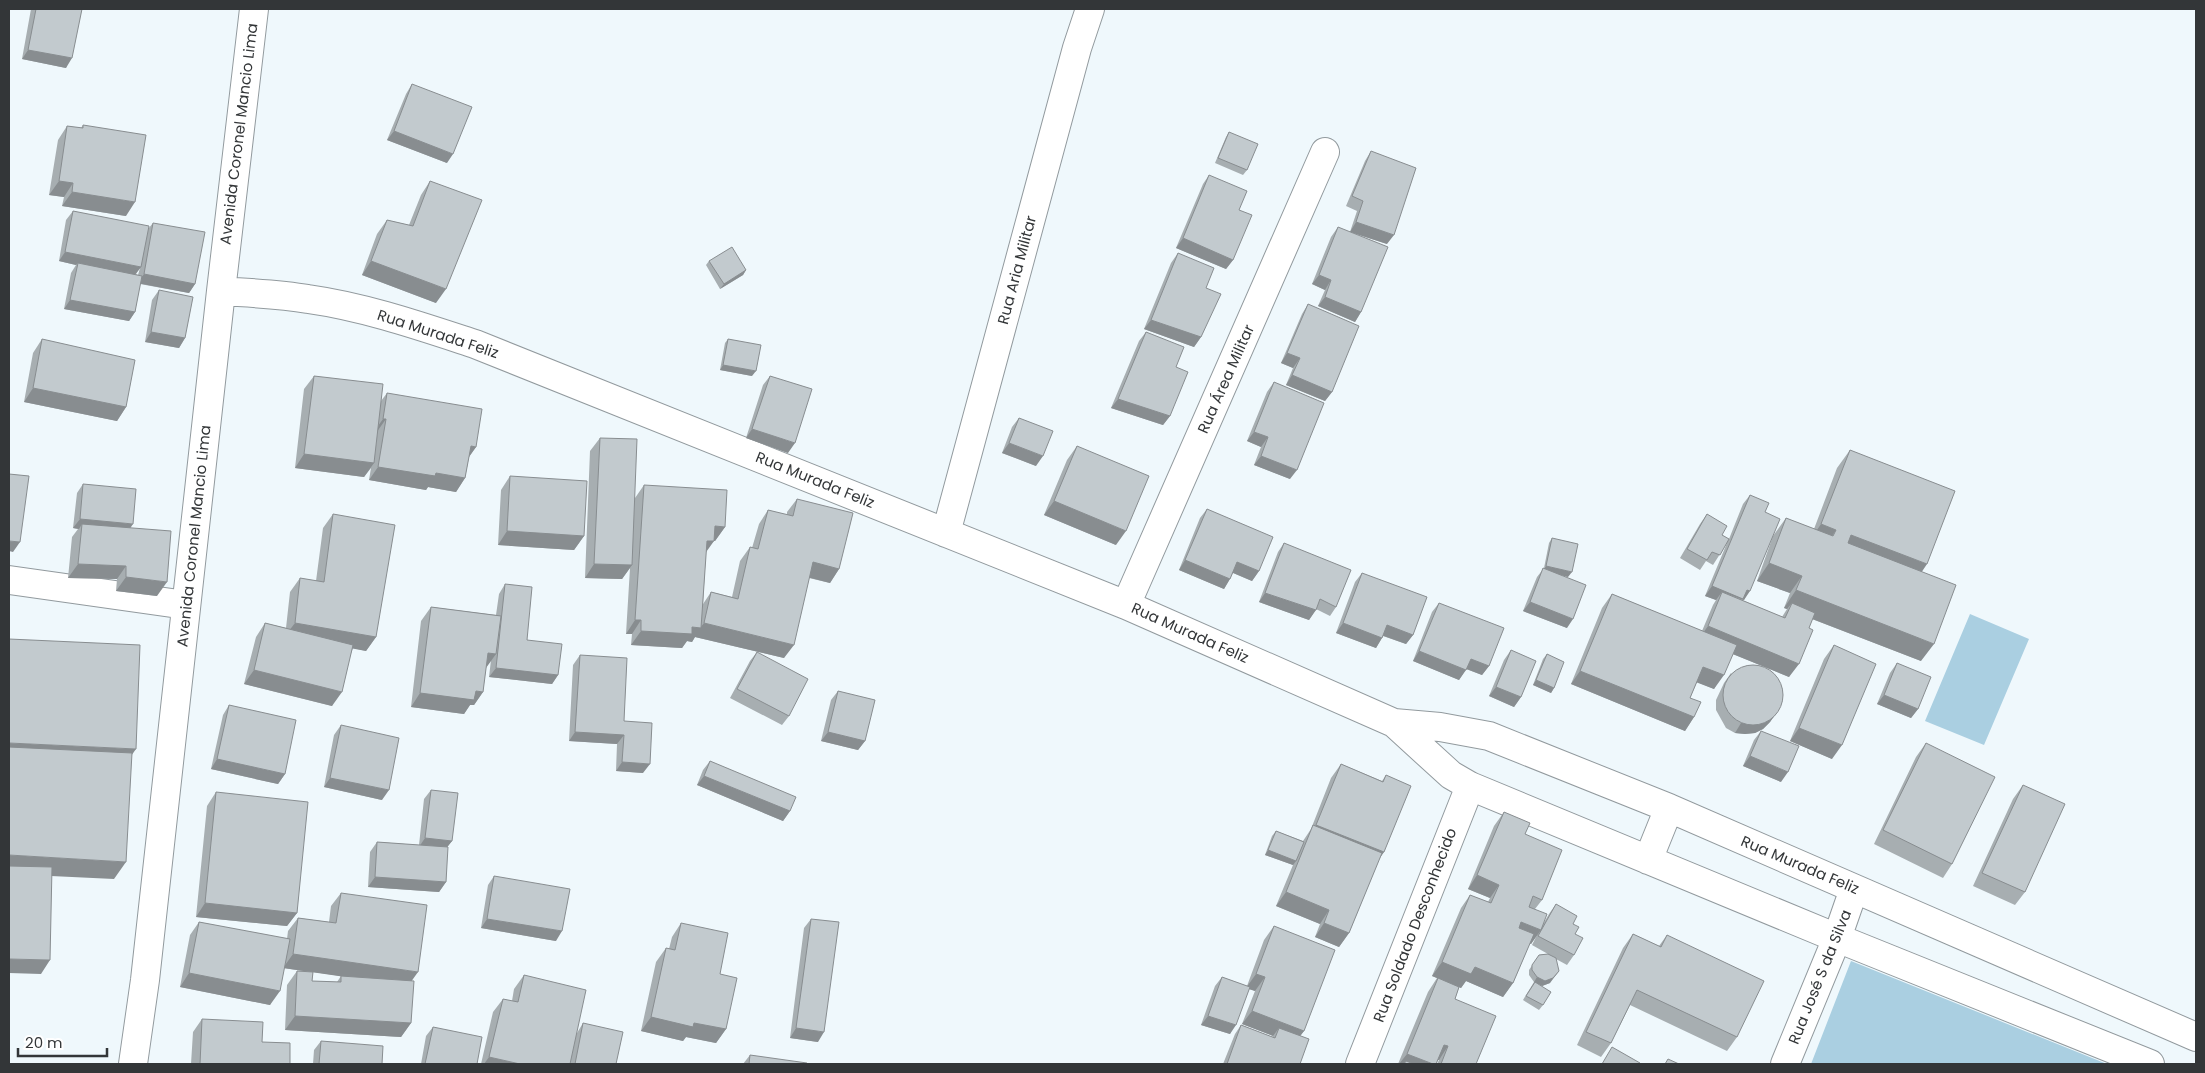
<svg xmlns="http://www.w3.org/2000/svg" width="2205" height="1073" font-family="Poppins,sans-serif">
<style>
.green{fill:#aacfe1}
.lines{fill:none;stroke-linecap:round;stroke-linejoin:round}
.minor-casing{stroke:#929a9e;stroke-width:30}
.minor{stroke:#fff;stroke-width:28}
.wall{fill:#a7aeb1;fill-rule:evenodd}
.shaded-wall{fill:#888d90}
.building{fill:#c2cace;stroke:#888d90}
.labels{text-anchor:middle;stroke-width:4;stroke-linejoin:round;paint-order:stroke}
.street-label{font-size:15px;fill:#333638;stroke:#fff}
</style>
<rect width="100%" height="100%" fill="#eff8fc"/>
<!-- green -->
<path class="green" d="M1970,614L2029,639L1984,745L1925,721Z
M1851,961L2107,1064H1811Z"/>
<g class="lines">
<defs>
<path id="minor" d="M221,291C250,293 279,294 308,299C365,307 420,326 475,344L1126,605L1394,723L1440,727L1489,736L1669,808L2196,1037
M946,533L1077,48L1090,9
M9,580L186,605
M1126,605L1325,152
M1394,723L1451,775L1470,786L1837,938L2150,1064
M1648,860L1669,808
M133,1064L145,980L221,291L254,9
M1360,1064L1470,786
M1785,1064L1837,938L1854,889"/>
</defs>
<!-- minor casing -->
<use href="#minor" class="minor-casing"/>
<!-- minor -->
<use href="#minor" class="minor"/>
</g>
<!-- wall -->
<path class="wall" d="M31,9H82L66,68L22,59Z
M412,84L447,163L387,140L406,94Z
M83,125L126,216L62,206L64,197L49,195L58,140L67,126L81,128Z
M1229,132L1247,170L1243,175L1215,163L1226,137Z
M1371,151L1387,244L1350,232L1357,211L1346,206L1365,161Z
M1209,175L1239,210L1233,260L1226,269L1176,248L1203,184Z
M430,181L436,303L362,275L377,234L387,220L409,225L421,195Z
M73,211L148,229L153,223L195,284L189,293L140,284L135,312L129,321L64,309L71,273L76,265L59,261L66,220ZM140,268L138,275L136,274Z
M1338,227L1361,312L1355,322L1318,306L1325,290L1312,284L1331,237Z
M1178,253L1206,288L1201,337L1194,347L1144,329L1171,263Z
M709,261L746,270L743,275L720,289L706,265Z
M159,290L185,338L179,348L145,342L152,300Z
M1308,304L1332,392L1325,401L1286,385L1293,368L1281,363L1302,314Z
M1146,332L1176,367L1170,416L1163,425L1111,408L1139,341Z
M42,339L126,407L117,421L24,402L33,353Z
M728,339L752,376L720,370L725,343Z
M314,376L381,401L387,393L476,447L469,457L465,478L456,492L428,487L426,490L369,480L371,468L364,477L295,468L304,389Z
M770,376L788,453L746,438L763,385Z
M1274,382L1290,479L1254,465L1261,447L1247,441L1267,392Z
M1019,418L1036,466L1002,453L1012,427Z
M600,438L635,498L644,485L725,527L715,541L714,540L706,551L703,604L711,592L732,597L740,561L750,547L752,548L759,524L768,510L787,515V512L797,499L839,569L830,583L809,578L784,658L695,637L692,642L687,641L682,648L631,645L632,634H626L630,568L622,579L585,578L590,451Z
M1077,446L1116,545L1044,515L1067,460Z
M1850,450L1922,572L1921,661L1812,619L1789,677L1733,654L1714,689L1697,682L1690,698L1694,717L1685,731L1571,684L1602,608L1612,594L1702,631L1713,605L1716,600L1705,596L1727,543L1713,565L1706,561L1700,570L1680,558L1700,524L1707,514L1722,535L1729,539L1743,504L1750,495L1765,512L1773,536L1786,518L1814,529L1837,468ZM1773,536L1757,581L1790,593L1784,608L1787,609L1782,617L1742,600H1744Z
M510,476L584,536L574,550L498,545L501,490Z
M83,484L130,528L157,596L116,591L117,579L68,578L72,537L78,529L73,528L77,493Z
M1207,509L1259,571L1252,581L1233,573L1224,589L1179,570L1200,518Z
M333,514L376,637L366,651L353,648L332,706L244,684L256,637L265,623L286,628L290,592L300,578L316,581L323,528Z
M1552,538L1568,577L1562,575L1567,628L1523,611L1537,577L1544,568L1549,543Z
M1284,543L1336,607L1330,616L1316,609L1309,620L1259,602L1278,552Z
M1362,573L1413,635L1406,644L1383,636L1376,648L1336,633L1355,582Z
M505,584L527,640L558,675L552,684L489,677L491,660L486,667L483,692L474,705H470L464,714L411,707L421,621L431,607L496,615L499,594Z
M1439,603L1489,666L1482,675L1466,669L1459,680L1413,661L1432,612Z
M1834,645L1832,759L1790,741L1824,659Z
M1511,650L1521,697L1514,707L1489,696L1504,660Z
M757,652L789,716L782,725L730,698L750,661Z
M1547,654L1554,688L1551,693L1533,685L1543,659Z
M580,655L624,721L643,773L616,771L617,744L569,741L573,665Z
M1897,663L1918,709L1911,718L1877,704L1890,673Z
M1731,673L1777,712L1770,722L1763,729L1755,733L1745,734L1735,733L1726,728L1716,710V700L1724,683Z
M838,691L865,741L858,750L821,741L831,700Z
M229,705L285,774L278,784L211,769L223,715Z
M341,725L382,800L324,787L334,735Z
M1761,731L1781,782L1743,766L1754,740Z
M1926,743L1952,864L1943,878L1874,844L1916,757Z
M710,761L790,811L783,821L697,785L703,770Z
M1341,764L1382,781L1386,775L1384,852L1379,859L1349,933L1339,947L1315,937L1320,924L1276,906L1293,865L1265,855L1272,836L1276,831L1303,841L1311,829L1331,778Z
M2023,785L2025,892L2015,905L1973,886L2013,799Z
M431,790L452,841L447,847L446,882L439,892L368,887L370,852L377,842L419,845L424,799Z
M216,792L297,913L287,926L196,917L207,806Z
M1504,812L1525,834L1542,900L1535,909L1542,926L1549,914L1556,904L1573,924L1575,934L1574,955L1567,965L1556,959L1550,983L1542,986L1539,984L1543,1005L1539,1010L1523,1000L1534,982L1529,975V970L1539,955L1548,954L1532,945L1538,933L1531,944L1530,943L1513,983L1503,997L1466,981L1461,988L1459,987L1455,999L1476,1064H1437L1439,1060H1438L1436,1064H1398L1428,992L1437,978L1432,976L1461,908L1470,895L1488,902L1490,898L1468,889L1494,826Z
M494,876L556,941L481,928L488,885Z
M341,893L412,981L411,1023L401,1037L285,1030L287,985L297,971L309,972L284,968L270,1005L180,987L190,935L199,922L287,939L288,931L298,918L329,922L331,906ZM313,972L341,976L337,982L312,981Z
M811,919L818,1042L790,1038L804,928Z
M681,923L720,974L726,1029L716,1043L686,1037L683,1041L641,1031L656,962L666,948L669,949L672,937Z
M1274,926L1304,1031L1300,1036V1064H1223L1235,1034L1241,1025L1272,1037L1273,1036L1242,1024L1255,991L1249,989L1230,1034L1201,1025L1215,986L1222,977L1247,986L1264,940Z
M1633,934L1659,946L1667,935L1737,1037L1727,1051L1630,1005L1611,1043L1601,1057L1577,1045L1623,948Z
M524,975L577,1033L583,1023L616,1064H481L493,1012L503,999L512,1001L514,989Z
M202,1019L262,1042L290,1064H191L193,1032Z
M433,1027L477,1064H421L426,1036Z
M321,1041L382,1064H313L314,1050Z
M750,1055L807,1064H743Z"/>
<!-- shaded-wall -->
<path class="shaded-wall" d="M28,50L72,58L66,68L22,59Z
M394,131L453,154L447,163L387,140Z
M59,181L73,183L64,197L49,195Z
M72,192L135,202L126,216L62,206Z
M1356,222L1394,235L1387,244L1350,232Z
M1183,238L1233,260L1226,269L1176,248Z
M65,252L141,267L134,276L78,263L76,265L59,261Z
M371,261L446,289L436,303L362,275Z
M746,270L743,275L720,289L724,284Z
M144,274L195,284L189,293L137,283Z
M1319,275L1331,280L1325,290L1312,284Z
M1325,297L1361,312L1355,322L1318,306Z
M70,300L135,312L129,321L64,309Z
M1151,320L1201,337L1194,347L1144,329Z
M151,332L185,338L179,348L145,342Z
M1287,353L1300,358L1293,368L1281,363Z
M723,365L756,371L752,376L720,370Z
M1292,375L1332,392L1325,401L1286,385Z
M33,388L126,407L117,421L24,402Z
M1118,399L1170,416L1163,425L1111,408Z
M383,419H386L376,433H373Z
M752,429L795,443L788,453L746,438Z
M1254,432L1268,437L1261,447L1247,441Z
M1009,443L1043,456L1036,466L1002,453Z
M471,446L476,447L466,461Z
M304,454L374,463L364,477L295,468Z
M1261,456L1297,470L1290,479L1254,465Z
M378,467L436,473L465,478L456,492L428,487L426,490L369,480Z
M1054,501L1126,531L1116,545L1044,515Z
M80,519L133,524L127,533L82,524L79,529L73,528Z
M1821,524L1836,530L1824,548L1809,542Z
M715,526L725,527L715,541L705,540Z
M507,531L584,536L574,550L498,545Z
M1851,535L1927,564L1915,582L1838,552Z
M9,541L20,542L13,552L9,551Z
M707,541H714L704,555Z
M1185,560L1230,579L1224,589L1179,570Z
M813,562L839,569L830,583L803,576Z
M1237,562L1259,571L1252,581L1231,572Z
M1769,563L1802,576L1790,593L1757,581Z
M78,564L126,566L117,579L68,578Z
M594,564L632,565L622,579L585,578Z
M1546,566L1572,572L1568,577L1543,571Z
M126,577L167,582L157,596L116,591Z
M1712,586L1747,590L1750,591L1744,600L1722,592L1716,600L1705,596Z
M1796,590L1934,644L1921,661L1789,610L1792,603L1787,609L1784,608Z
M1265,593L1316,610L1309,620L1259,602Z
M1530,602L1573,619L1567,628L1523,611Z
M635,620H641L632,634H626Z
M295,623L376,637L366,651L285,636Z
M704,623L794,645L784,658L695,637L692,642L687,641L682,648L631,645L641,631L692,627L700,628Z
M1343,623L1382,638L1376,648L1336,633Z
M1387,625L1413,635L1406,644L1381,635Z
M1708,626L1799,664L1789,677L1698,640Z
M1419,651L1466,670L1459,680L1413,661Z
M488,653L496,654L486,668Z
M1471,659L1489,666L1482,675L1464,668Z
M1703,667L1724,675L1714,689L1693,681Z
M496,668L558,675L552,684L489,677Z
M254,670L342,692L332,706L244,684Z
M1580,671L1694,717L1685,731L1571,684Z
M1536,680L1554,688L1551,693L1533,685Z
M1496,687L1521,697L1514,707L1489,696Z
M476,691L483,692L474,705H470L464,714L411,707L420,693Z
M1884,695L1918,709L1911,718L1877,704Z
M1777,712L1770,722L1763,729L1755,733L1745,734L1735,733L1741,723Z
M1799,728L1842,745L1832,759L1790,741Z
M575,732L624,735L617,744L569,741Z
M828,732L865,741L858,750L821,741Z
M9,743L136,749L124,766L9,761Z
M1750,756L1788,772L1781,782L1743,766Z
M217,759L285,774L278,784L211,769Z
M622,762L650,764L643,773L616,771Z
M704,776L790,811L783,821L697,785Z
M330,778L389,790L382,800L324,787Z
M1316,825L1384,852L1374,866L1309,834Z
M425,838L452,841L445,850L419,847Z
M1268,850L1296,861L1293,865L1265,855Z
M9,855L126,862L114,879L9,874Z
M1477,875L1499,885L1490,898L1468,889Z
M375,877L446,882L439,892L368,887Z
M1286,892L1329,910L1320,924L1276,906Z
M205,903L297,913L287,926L196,917Z
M487,919L562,931L556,941L481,928Z
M1521,922L1541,930L1531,944L1511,936Z
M1324,923L1349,933L1339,947L1315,937Z
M293,954L418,972L408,986L283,968Z
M9,959L50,960L41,974L9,973Z
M1442,962L1475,967L1513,983L1503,997L1466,981L1461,988L1432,976Z
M1559,971L1550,983L1542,986L1534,982L1537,977Z
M189,973L280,991L270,1005L180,987Z
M1256,974L1265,977L1255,991L1246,988Z
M1252,1011L1304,1031L1294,1044L1279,1028L1273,1036L1242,1024Z
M295,1016L411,1023L401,1037L285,1030Z
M1208,1016L1236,1025L1230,1034L1201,1025Z
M651,1017L694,1023L726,1029L716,1043L686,1037L683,1041L641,1031Z
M796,1028L824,1032L818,1042L790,1038Z
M1444,1045L1448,1046L1439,1060L1434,1059Z
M1407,1054L1433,1064H1404L1406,1061L1404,1064H1399Z
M489,1057L520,1064H484Z"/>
<!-- building -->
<path class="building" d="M36,9H82L72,58L28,50Z
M412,84L472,107L453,154L394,131Z
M83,125L146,135L135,202L72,192L73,183L59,181L67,126L83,128Z
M1229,132L1258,144L1247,170L1218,158Z
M1371,151L1416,168L1394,235L1356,222L1363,201L1352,196Z
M1209,175L1247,191L1239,210L1252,215L1233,260L1183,238Z
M430,181L482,200L446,289L371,261L387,220L413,226Z
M73,211L149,226L141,267L65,252Z
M153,223L205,232L195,284L144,274Z
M1338,227L1388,247L1361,312L1325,297L1331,280L1319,275Z
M732,247L746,270L724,284L709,261Z
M1178,253L1214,268L1206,288L1221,294L1201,337L1151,320Z
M78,263L142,276L135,312L70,300Z
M159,290L193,297L185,338L151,332Z
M1308,304L1359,326L1332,392L1292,375L1300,358L1287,353Z
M1146,332L1184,347L1176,367L1188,372L1170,416L1118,399Z
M42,339L135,360L126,407L33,388Z
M728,339L761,345L756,371L723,365Z
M314,376L383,384L374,463L304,454Z
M770,376L812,389L795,443L752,429Z
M1274,382L1324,403L1297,470L1261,456L1268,437L1254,432Z
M387,393L482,409L476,447L471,446L465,478L436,473L435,476L378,467L386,419H383Z
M1019,418L1053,431L1043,456L1009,443Z
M600,438L637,439L632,565L594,564Z
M1077,446L1149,476L1126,531L1054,501Z
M1850,450L1955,491L1927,564L1851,535L1848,543L1956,585L1934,644L1796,590L1802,576L1769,563L1786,518L1833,536L1836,530L1821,524Z
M9,474L29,476L20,542L9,541Z
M510,476L587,481L584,536L507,531Z
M83,484L136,489L133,524L80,519Z
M644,485L727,490L725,527L715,526L714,541H707L701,628L692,627V634L641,631V620H635Z
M1750,495L1769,503L1765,512L1780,519L1750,591L1747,590L1743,599L1712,586Z
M797,499L853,513L839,569L813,562L794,645L704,623L711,592L738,599L750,547L758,549L768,510L793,516Z
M1207,509L1273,537L1259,571L1237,562L1230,579L1185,560Z
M333,514L395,525L376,637L295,623L300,578L324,582Z
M1707,514L1727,526L1722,535L1729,539L1720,555L1712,552L1707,560L1687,549Z
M82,524L171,531L167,582L126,577V566L78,564Z
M1552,538L1578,544L1572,572L1546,566Z
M1284,543L1351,570L1336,607L1320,599L1316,610L1265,593Z
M1543,568L1586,585L1573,619L1530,602Z
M1362,573L1427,597L1413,635L1387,625L1382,638L1343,623Z
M505,584L532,587L527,640L562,644L558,675L496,668Z
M1722,592L1785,618L1792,603L1815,613L1809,628L1813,630L1799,664L1708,626Z
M1612,594L1737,645L1724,675L1703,667L1690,698L1701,702L1694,717L1580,671Z
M1439,603L1504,628L1489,666L1471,659L1466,670L1419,651Z
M431,607L501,616L496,654L488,653L483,692L476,691L474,700L420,693Z
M265,623L353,645L342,692L254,670Z
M9,639L140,645L136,749L9,743Z
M1834,645L1876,664L1842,745L1799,728Z
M1511,650L1536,661L1521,697L1496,687Z
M757,652L808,679L789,716L737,689Z
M1547,654L1564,662L1554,688L1536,680Z
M580,655L627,658L624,721L652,723L650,764L622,762L624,735L575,732Z
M1897,663L1931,677L1918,709L1884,695Z
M1723 695a30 30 0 1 1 60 0a30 30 0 1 1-60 0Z
M838,691L875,700L865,741L828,732Z
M229,705L296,720L285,774L217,759Z
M341,725L399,738L389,790L330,778Z
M1761,731L1799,746L1788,772L1750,756Z
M1926,743L1995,777L1952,864L1883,830Z
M9,747L132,753L126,862L9,855Z
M710,761L796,797L790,811L704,776Z
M1341,764L1383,782L1386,775L1411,786L1384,852L1316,825Z
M2023,785L2065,804L2025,892L1982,873Z
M431,790L458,793L452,841L425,838Z
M216,792L308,802L297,913L205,903Z
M1504,812L1530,823L1525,834L1562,850L1542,900L1533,896L1529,907L1547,914L1541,930L1521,922L1519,928L1534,934L1513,983L1475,967L1471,974L1442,962L1470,895L1491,903L1499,885L1477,875Z
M1313,825L1382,853L1349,933L1324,923L1329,910L1286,892Z
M1276,831L1304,842L1296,861L1268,850Z
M377,842L448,847L446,882L375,877Z
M9,866L52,867L50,960L9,959Z
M494,876L570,889L562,931L487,919Z
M341,893L427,905L418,972L293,954L298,918L336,923Z
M1556,904L1577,916L1573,924L1579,927L1575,934L1583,938L1574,955L1538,936Z
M811,919L839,922L824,1032L796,1028Z
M199,922L290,939L280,991L189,973Z
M681,923L728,933L720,974L737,978L726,1029L694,1023L693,1027L651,1017L666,948L675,950Z
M1274,926L1335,950L1304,1031L1252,1011L1265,977L1256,974Z
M1633,934L1661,947L1667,935L1764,981L1737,1037L1637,990L1611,1043L1586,1032Z
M1548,954L1556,958L1559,971L1553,978L1545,981L1537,977L1532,970V965L1539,955Z
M297,971L313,972L312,981L341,982V976L414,981L411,1023L295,1016Z
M524,975L586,990L570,1064H520L489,1057L503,999L518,1002Z
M1222,977L1250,987L1236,1025L1208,1016Z
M1438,978L1459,987L1455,999L1496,1016L1476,1064H1441L1448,1046L1444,1045L1436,1064H1433L1407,1054Z
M1535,982L1551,992L1543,1005L1526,996Z
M202,1019L263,1022L262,1042L290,1043V1064H200Z
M583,1023L623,1032L616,1064H575Z
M1241,1025L1275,1038L1279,1028L1309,1039L1300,1064H1227Z
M433,1027L482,1037L477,1064H425Z
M321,1041L383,1046L382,1064H319Z
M1612,1047L1640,1063L1639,1064H1602Z
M750,1055L807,1063V1064H749Z
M1668,1059L1679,1064H1665Z
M1406,1061L1414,1064H1404Z"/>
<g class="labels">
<!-- street labels -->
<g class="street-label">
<text transform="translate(239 134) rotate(-83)" y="5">Avenida Coronel Mancio Lima</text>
<text transform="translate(1017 270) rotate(-75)" y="5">Rua Aria Militar</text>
<text transform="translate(438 334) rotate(18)" y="5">Rua Murada Feliz</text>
<text transform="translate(1226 379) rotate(-66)" y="5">Rua Área Militar</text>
<text transform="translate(815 480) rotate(22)" y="5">Rua Murada Feliz</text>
<text transform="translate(194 536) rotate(-84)" y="5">Avenida Coronel Mancio Lima</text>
<text transform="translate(1190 633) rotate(24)" y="5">Rua Murada Feliz</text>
<text transform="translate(1800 865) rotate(23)" y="5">Rua Murada Feliz</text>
<text transform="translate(1415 925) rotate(-69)" y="5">Rua Soldado Desconhecido</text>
<text transform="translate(1820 977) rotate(-68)" y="5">Rua José S da Silva</text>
</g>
</g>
<!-- border -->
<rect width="2205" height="1073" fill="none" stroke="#333638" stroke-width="20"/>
<!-- scale -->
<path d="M18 1048v8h89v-8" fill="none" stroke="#333638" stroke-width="2.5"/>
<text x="25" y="1048" font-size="15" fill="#333638" stroke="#ffffff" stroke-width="4" paint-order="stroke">20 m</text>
</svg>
